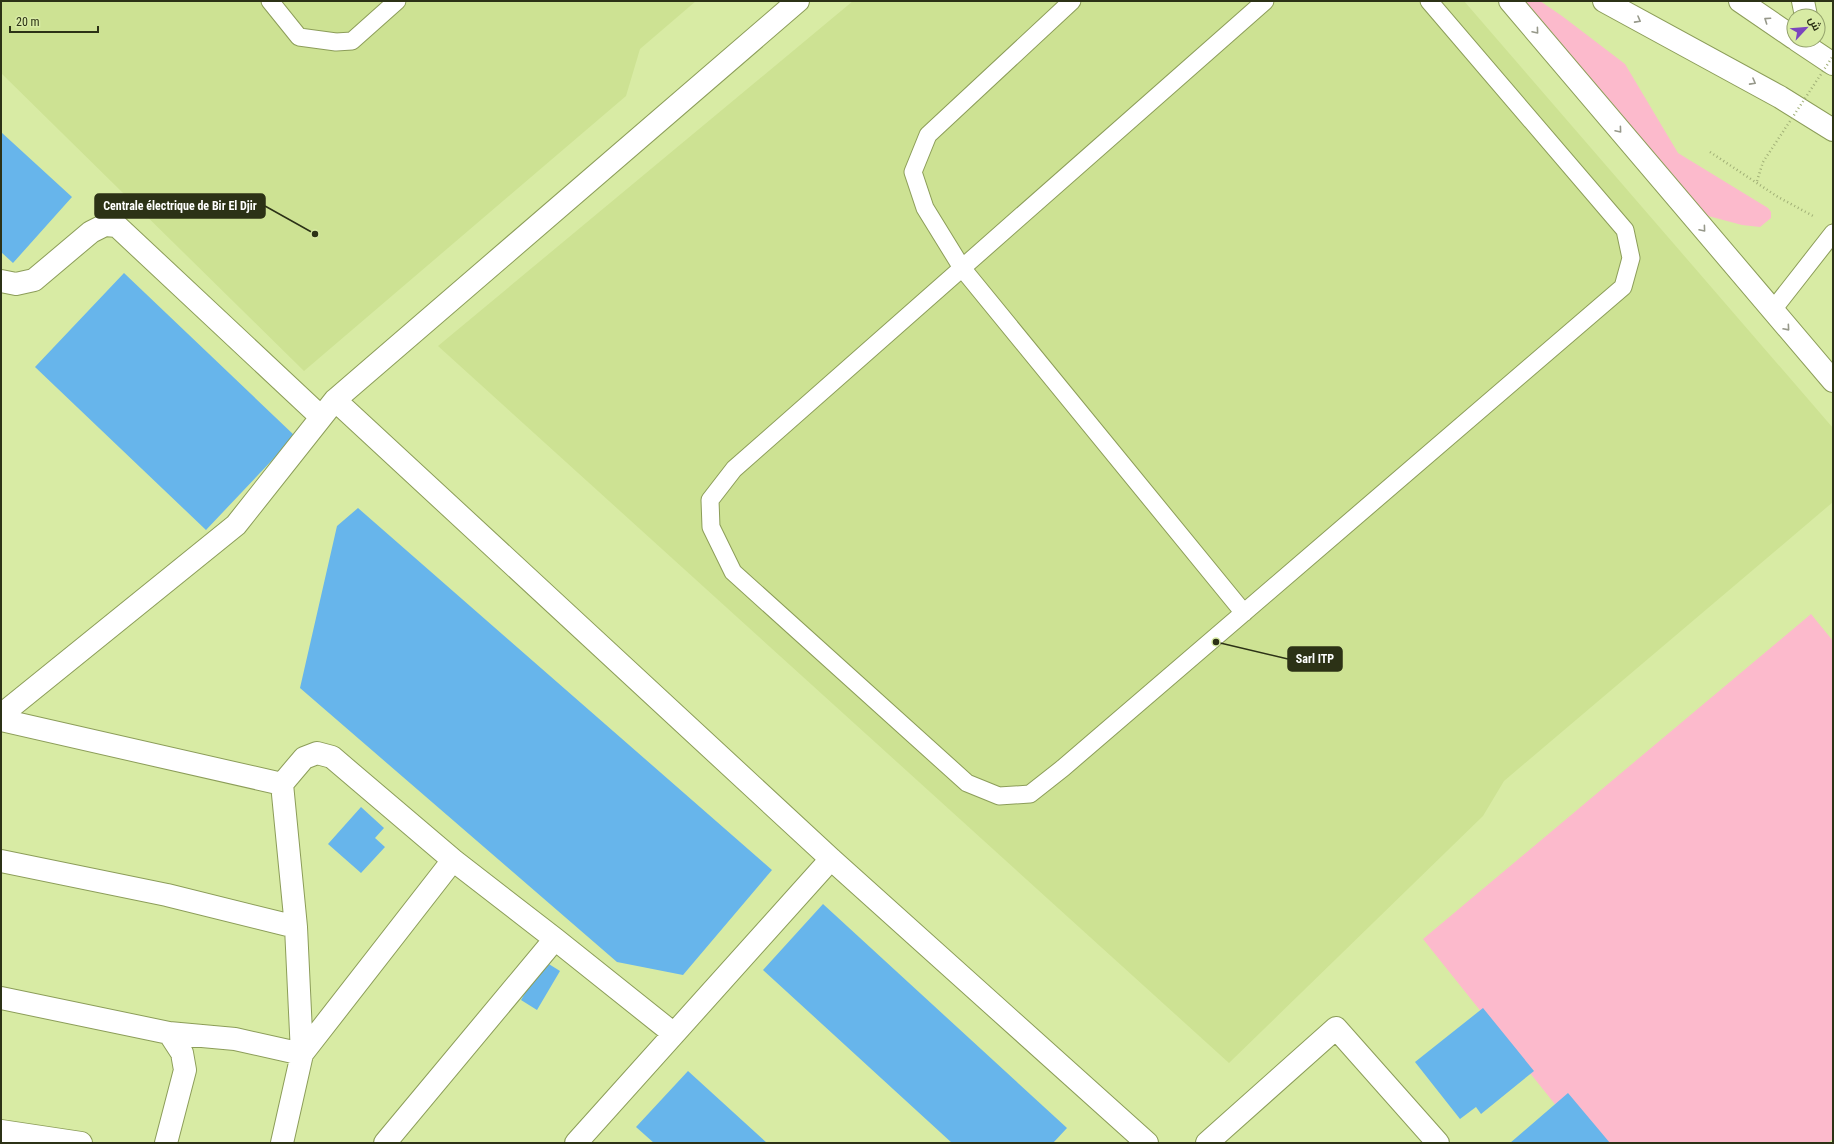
<svg xmlns="http://www.w3.org/2000/svg" width="1834" height="1144" font-family="'Roboto Condensed',Cairo,sans-serif">
<style>
.built{fill:#cde293}
.green{fill:#fcbacc}
.building{fill:#67b5eb}
.lines{fill:none;stroke-linecap:round;stroke-linejoin:round}
.service-casing{stroke:#8c9d59;stroke-width:19}
.minor-casing{stroke:#8c9d59;stroke-width:24}
.primary-casing{stroke:#8c9d59;stroke-width:24}
.trunk-casing{stroke:#8c9d59;stroke-width:24}
.path{stroke:#a0af76;stroke-width:2.5;stroke-dasharray:1 3;stroke-linecap:butt}
.service{stroke:#fff;stroke-width:17}
.minor{stroke:#fff;stroke-width:22}
.primary{stroke:#fff;stroke-width:22}
.trunk{stroke:#fff;stroke-width:22}
.path-bridge{stroke:#a0af76;stroke-width:2.5;stroke-dasharray:1 3;stroke-linecap:butt}
.oneway{stroke:#96988a}
.leader{fill:none;stroke:#2c3216;stroke-width:1.5}
.callout-dot{fill:#2c3216;stroke:#d8eba4;stroke-width:1.5}
.callout{fill:#2c3216;stroke:#2c3216;stroke-width:1.5}
.callout-label{font-size:12px;text-anchor:middle;font-weight:bold;fill:#fff}
</style>
<rect width="100%" height="100%" fill="#d8eba4"/>
<!-- built -->
<path class="built" d="M1,1H696L640,49L626,96L304,371L1,73Z
M853,1H1464L1833,428V502L1504,781L1483,816L1229,1063L438,346Z"/>
<!-- green -->
<path class="green" d="M1518,1H1540L1562,16L1625,64L1678,153L1768,208L1771,212V218L1760,227L1742,225L1697,213Z
M1811,614L1833,641V1139L1828,1143H1586L1423,939Z"/>
<!-- building -->
<path class="building" d="M1,132L72,197L13,263L1,252Z
M124,273L295,436L206,530L35,367Z
M358,508L772,870L683,975L617,962L300,688L337,526Z
M361,807L384,828L375,838L385,847L361,873L328,844Z
M823,904L1067,1128L1053,1143H952L763,970Z
M544,961L560,971L537,1010L521,1000Z
M1483,1008L1534,1071L1481,1114L1476,1107L1460,1119L1415,1062Z
M688,1071L767,1143H654L636,1127Z
M1568,1093L1610,1143H1510Z"/>
<g class="lines">
<defs>
<path id="service" d="M270,1L299,37L336,42L352,41L397,1
M1072,1L928,135L913,172L925,208L962,268L1244,613
M1265,1L734,469L710,500L711,527L733,572L967,783L999,796L1030,794L1063,768L1623,287L1631,258L1625,230L1429,1
M1772,311L1833,233"/>
<path id="minor" d="M1803,1L1806,16
M1,281L16,284L34,280L91,232L105,225L117,226L321,417
M335,400L831,859L1147,1143
M1,715L236,525L335,400L798,1
M1,720L282,784
M1,861L167,895L296,927
M1,998L169,1033L182,1053L185,1070L166,1143
M169,1033L235,1039L302,1054L453,860
M1,1131L81,1143
M282,1143L302,1054L296,927L282,784L304,758L317,753L332,757L453,860L555,939L674,1034
M385,1143L555,939
M576,1143L831,859
M1207,1143L1336,1028L1438,1143"/>
<path id="primary" d="M1510,1L1833,381"/>
<path id="trunk" d="M1604,1L1780,97L1833,130
M1740,1L1794,38
M1797,40L1833,64"/>
</defs>
<!-- service casing -->
<use href="#service" class="service-casing"/>
<!-- minor casing -->
<use href="#minor" class="minor-casing"/>
<!-- primary casing -->
<use href="#primary" class="primary-casing"/>
<!-- trunk casing -->
<use href="#trunk" class="trunk-casing"/>
<!-- path -->
<path class="path" d="M1710,152L1778,197L1815,217
M1757,181L1763,162"/>
<!-- service -->
<use href="#service" class="service"/>
<!-- minor -->
<use href="#minor" class="minor"/>
<!-- primary -->
<use href="#primary" class="primary"/>
<!-- trunk -->
<use href="#trunk" class="trunk"/>
<!-- path-bridge -->
<path class="path-bridge" d="M1763,162L1833,56"/>
</g>
<!-- one-way arrows -->
<defs><path id="oneway-chevron" d="M-2-3.5L2.5 0L-2 3.5" fill="none" stroke-width="1.6" stroke-linecap="round" stroke-linejoin="round"/></defs>
<g class="oneway">
<use href="#oneway-chevron" transform="translate(1638 20) rotate(29)"/>
<use href="#oneway-chevron" transform="translate(1767 20) rotate(-146)"/>
<use href="#oneway-chevron" transform="translate(1536 31) rotate(50)"/>
<use href="#oneway-chevron" transform="translate(1753 82) rotate(29)"/>
<use href="#oneway-chevron" transform="translate(1619 130) rotate(50)"/>
<use href="#oneway-chevron" transform="translate(1703 229) rotate(50)"/>
<use href="#oneway-chevron" transform="translate(1787 328) rotate(49)"/>
</g>
<!-- callouts -->
<path class="leader" d="M315 234L265 206M1216 642L1288 659"/>
<g class="callout-dot">
<circle cx="315" cy="234" r="4"/>
<circle cx="1216" cy="642" r="4"/>
</g>
<g class="callout">
<rect x="95" y="194" width="170" height="24" rx="4"/>
<rect x="1288" y="647" width="54" height="24" rx="4"/>
</g>
<g class="callout-label">
<text x="180" y="210">Centrale électrique de Bir El Djir</text>
<text x="1315" y="663">Sarl ITP</text>
</g>
<!-- border -->
<rect width="1834" height="1144" fill="none" stroke="#2c3216" stroke-width="4"/>
<!-- north arrow -->
<g transform="translate(1806 28) rotate(64)"><circle r="19" fill="#d8eba4" stroke="#93a16b"/>
<path d="M0-3L7 15L0 10L-7 15Z" fill="#7b46be"/>
<text y="-6" font-size="11" font-weight="bold" text-anchor="middle" fill="#2c3216">ش</text>
</g>
<!-- scale -->
<path d="M10 26v6h88v-6" fill="none" stroke="#2c3216" stroke-width="2"/>
<text x="16" y="26" font-size="12" fill="#2c3216" stroke="#d8eba4" stroke-width="3" paint-order="stroke">20 m</text>
</svg>
